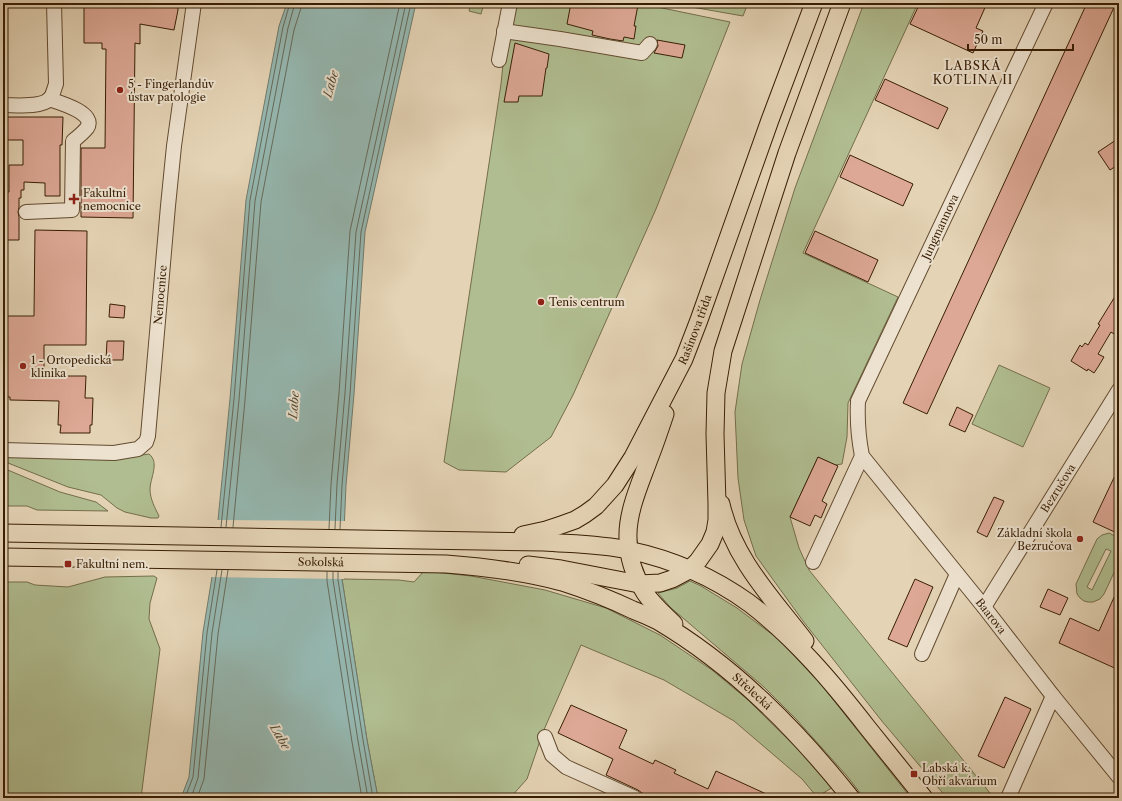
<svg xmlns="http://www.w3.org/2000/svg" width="1122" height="801" font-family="'Libre Caslon Text',serif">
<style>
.green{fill:#b0bd90;stroke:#746e4a;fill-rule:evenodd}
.water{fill:#95b7b0;stroke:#707a6b}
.pier{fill:#e4d3b5}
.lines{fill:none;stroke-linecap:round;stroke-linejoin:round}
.shore{stroke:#666a5a;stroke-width:1}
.building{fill:#dda895;stroke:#381e04}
.minor-casing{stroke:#634b30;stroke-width:16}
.major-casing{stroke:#381e04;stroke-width:19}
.minor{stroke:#ede2cf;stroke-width:14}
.major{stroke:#e4d3b5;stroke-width:17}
.poi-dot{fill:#8f2418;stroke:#ede2cf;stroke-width:1.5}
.labels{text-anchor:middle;stroke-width:4;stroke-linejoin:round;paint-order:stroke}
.poi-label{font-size:11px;fill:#381e04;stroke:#ede2cf;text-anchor:start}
.street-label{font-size:11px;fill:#381e04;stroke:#ede2cf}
.neighbourhood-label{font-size:12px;letter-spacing:1px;fill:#381e04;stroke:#ede2cf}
.water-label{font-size:12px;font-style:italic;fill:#544c38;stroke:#ede2cf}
</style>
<rect width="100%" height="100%" fill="#e4d3b5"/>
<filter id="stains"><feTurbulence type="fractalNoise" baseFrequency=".005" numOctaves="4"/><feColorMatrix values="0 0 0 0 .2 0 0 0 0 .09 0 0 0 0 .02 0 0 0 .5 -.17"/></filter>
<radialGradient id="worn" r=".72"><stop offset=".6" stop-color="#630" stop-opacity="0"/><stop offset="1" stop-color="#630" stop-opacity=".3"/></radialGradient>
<!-- green -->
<path class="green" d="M471,3H484L481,14L469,11Z
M513,3H638L730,22L656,209L573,395L551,437L506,472L459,470L444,462L501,84L506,35Z
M669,3H748L743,16Z
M864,3H918L803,253L898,297L848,403L847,437L842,464L835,465L818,457L790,517L799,548L809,570L994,798H947L881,720L803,621L756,556L744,520L738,478L735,412L742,364L760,300L795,188Z
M999,365L1050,388L1023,447L972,424Z
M149,454C160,462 150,479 150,489C150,499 155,508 159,516L158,518H151L125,512L117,508L101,495L68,487L3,461V457L115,459Z
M3,468L60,492L96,502L108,511L37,510L27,506H3Z
M1109,533L1119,538V562L1104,594L1100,599L1093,602H1088L1084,601L1080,598L1077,594L1076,584L1097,539L1102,535ZM1106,549L1111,551L1092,590L1087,587Z
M424,571L471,576L545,590L606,608L660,635L712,670L748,700L811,762L833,787L817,797L802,779L734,721L664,680L581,645L543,732L527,779L510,798H378L367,740L342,579L399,580L414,582Z
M154,576L157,578L150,603L149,619L160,649L141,798H3V582H27L35,585L68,587L105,577Z
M690,581L701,586L737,608L777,638L820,683L911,798H864L847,776L797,720L764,687L670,607L658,593L677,588Z"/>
<!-- water -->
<path class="water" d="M287,3H416L365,232L354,394L346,485L342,579L367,740L378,798H181L189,777L203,632L212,577L218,520L230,399L246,200L279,26Z"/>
<!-- pier -->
<path class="pier" d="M216,520L347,521L344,579L210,577Z"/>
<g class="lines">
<!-- shore -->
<path class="shore" d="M221,527L234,399L250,200L283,27L290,3
M226,527L239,400L255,201L288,28L295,3
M233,527L245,400L261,202L294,30L301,8V3
M329,529L331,484L339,393L350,231L400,3
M335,529L337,484L345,393L356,232L406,3
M340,529L342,485L350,394L361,232L411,3
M327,572V581L352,742L362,798
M333,572V580L358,741L368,798
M338,572V580L363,740L373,798
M185,798L193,777L207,633L217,570
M191,798L198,778L212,633L222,570
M197,798L204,779L218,634L228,570"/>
</g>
<!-- building -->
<path class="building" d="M84,3H178V10L174,30L140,24V44L135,43L133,218L81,217V148H105L106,49H102V43H84Z
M571,3H626L638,5L634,26H636L634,39L624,37L623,41L610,39L592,35L593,31L567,24Z
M920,3H987L976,28L983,31L973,53L910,24Z
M1087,3H1116L927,414L903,403Z
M657,40L685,45L682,58L654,53L658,46Z
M515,43L549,54L547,68H546L542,96H519L518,102H504Z
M885,79L948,108L938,129L875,100Z
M3,117H63L62,145H60V196H45V183L24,182V190H21V198H19V207L18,212L19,217V240H3V192H9V165H23V140H3Z
M1119,138V164L1110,170L1098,152Z
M850,155L913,184L903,206L840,177Z
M35,230L87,231L86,345H44V374L61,375V376H86L85,398H93L92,425H90V433H60L61,425H58L59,401L10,400V397H3V316H34Z
M815,231L878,260L868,282L805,253Z
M1119,290V337L1111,332L1098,354L1104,357L1098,367L1094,373L1088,369L1087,371L1071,361L1080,345L1082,347L1085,343L1088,345L1100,325L1098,324Z
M110,304L125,306L124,318L109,317Z
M107,341H124L123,360H106Z
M957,407L973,415L965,432L949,425Z
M818,457L838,466L822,501L827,504L821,518L815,515L810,526L790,517Z
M1119,467V534L1093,522Z
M994,497L1004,501L987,537L977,532Z
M915,579L933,587L907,647L888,639Z
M1119,586V670L1059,643L1070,618L1099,631Z
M1048,589L1068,598L1060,615L1040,607Z
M1005,697L1031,709L1004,768L978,756Z
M571,705L627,730L619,748L653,764L655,760L676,770L674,773L708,789L716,771L775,798H652L642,793L638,790L606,775L613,759L558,733Z"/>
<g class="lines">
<defs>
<g id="minor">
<path id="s1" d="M1046,3L858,401C857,422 858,436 862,456L984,607L1053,696L1119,777"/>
<path d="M504,31L560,39L642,53L650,44"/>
<path d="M499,60L510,3"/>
<path d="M3,105C16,105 40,108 50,99C53,95 54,89 56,84L54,3"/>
<path d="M26,212L72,210L73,141C78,137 83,133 87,128C97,113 58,102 49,99"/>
<path id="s2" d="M3,450L114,453L138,449L146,442L148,436L168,206L174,146L194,3"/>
<path d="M813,562L862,456"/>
<path id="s3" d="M984,607L1119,390"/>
<path d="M922,654L957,574"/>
<path d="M545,737L552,755L566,767L635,798"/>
<path d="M1008,798L1053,696"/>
</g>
<g id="major">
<path d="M665,414C660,429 655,444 649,459C640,484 627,512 628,538C628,557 635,577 645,593C653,605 664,614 674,624"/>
<path d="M721,504C733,558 772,598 805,641"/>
<path d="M3,533L544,542C572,544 601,544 628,550C671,559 713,577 749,603C795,638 832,682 867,727C886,751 905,774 924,798"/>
<path id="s4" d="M523,535L546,530L561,525L575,520L585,514L596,506L615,485L633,457L684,359L699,320L770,120L814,3"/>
<path id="s5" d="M3,557L446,564C485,567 525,572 562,582C587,590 610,599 633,610C641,613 650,617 658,621C734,666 796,729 851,798"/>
<path d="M528,565L561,569L639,584L660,583L672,579L689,570L698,561L710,544L715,532L717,520V504L715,434L716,393L723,351L787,153L842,3"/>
</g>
</defs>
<!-- minor casing -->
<use href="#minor" class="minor-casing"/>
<!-- major casing -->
<use href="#major" class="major-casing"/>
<!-- minor -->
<use href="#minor" class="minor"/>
<!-- major -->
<use href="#major" class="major"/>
</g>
<!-- markers -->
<g class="poi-dot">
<circle cx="120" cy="90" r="4"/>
<path d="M72 193h4v4h4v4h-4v4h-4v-4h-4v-4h4z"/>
<circle cx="541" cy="302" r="4"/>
<circle cx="23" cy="366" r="4"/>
<circle cx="1080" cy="539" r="4"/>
<rect x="64" y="560" width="8" height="8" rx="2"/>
<rect x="910" y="770" width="8" height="8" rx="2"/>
</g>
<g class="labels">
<!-- poi labels -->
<g class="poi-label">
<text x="128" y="88">5 - Fingerlandův<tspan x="128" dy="13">ústav patologie</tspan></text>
<text x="83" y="197">Fakultní<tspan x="83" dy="13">nemocnice</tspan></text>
<text x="549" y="306">Tenis centrum</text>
<text x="31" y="364">1 - Ortopedická<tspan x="31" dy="13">klinika</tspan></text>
<text x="1072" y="537" text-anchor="end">Základní škola<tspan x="1072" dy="13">Bezručova</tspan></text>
<text x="76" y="568">Fakultní nem.</text>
<text x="922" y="772">Labská k.<tspan x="922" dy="13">Obří akvárium</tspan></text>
</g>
<!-- street labels -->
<g class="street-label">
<text transform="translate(940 227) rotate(-65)" y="4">Jungmannova</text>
<text dy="4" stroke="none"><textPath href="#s2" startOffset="294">Nemocnice</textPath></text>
<text dy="4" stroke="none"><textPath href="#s4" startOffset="283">Rašínova třída</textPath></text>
<text dy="4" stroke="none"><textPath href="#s3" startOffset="140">Bezručova</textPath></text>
<text dy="4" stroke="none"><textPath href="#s5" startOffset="318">Sokolská</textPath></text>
<text dy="4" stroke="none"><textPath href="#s1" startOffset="701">Baarova</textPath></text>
<text dy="4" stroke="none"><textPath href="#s5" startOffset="782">Střelecká</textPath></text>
</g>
<!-- neighbourhood labels -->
<g class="neighbourhood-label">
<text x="973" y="70">LABSKÁ<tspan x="973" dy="14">KOTLINA II</tspan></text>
</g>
<!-- water labels -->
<g class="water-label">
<text transform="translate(331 84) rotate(-75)" y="4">Labe</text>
<text transform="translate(294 405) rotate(-86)" y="4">Labe</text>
<text transform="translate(280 737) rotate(60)" y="4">Labe</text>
</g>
</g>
<!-- margin -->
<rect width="1122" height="801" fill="none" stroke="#e4d3b5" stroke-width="16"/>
<rect x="4" y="4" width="1114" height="793" fill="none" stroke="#381e04" stroke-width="2"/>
<rect x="8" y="8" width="1106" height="785" fill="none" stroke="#381e04"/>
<!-- scale -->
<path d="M968 44v6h105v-6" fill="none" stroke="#381e04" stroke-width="2"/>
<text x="974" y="44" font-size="12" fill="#381e04" stroke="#ede2cf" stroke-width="3" paint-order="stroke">50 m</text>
<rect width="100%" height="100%" filter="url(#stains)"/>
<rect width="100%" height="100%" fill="url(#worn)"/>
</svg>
